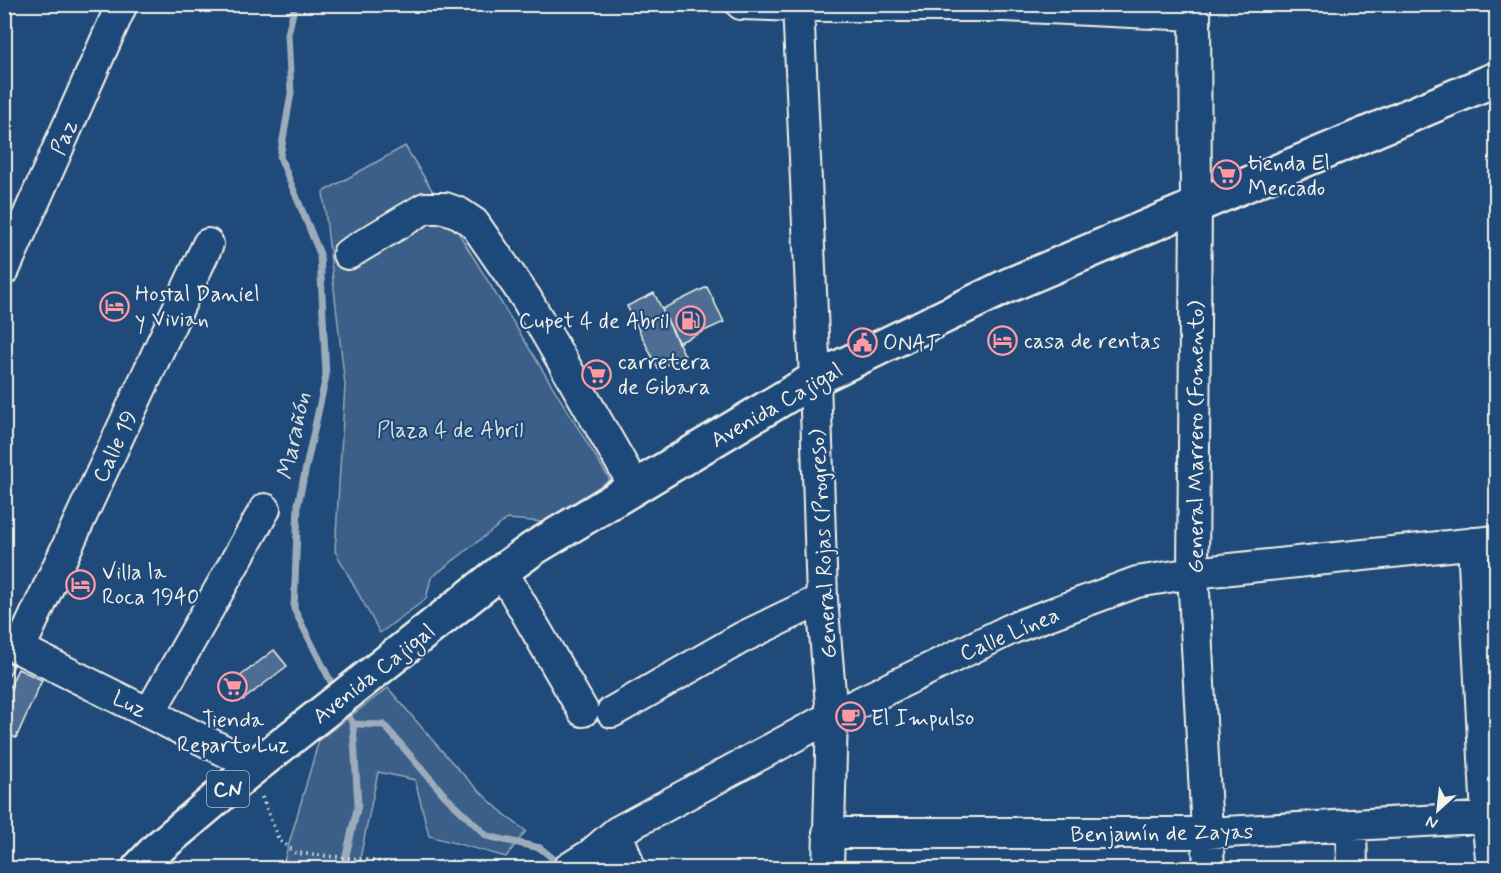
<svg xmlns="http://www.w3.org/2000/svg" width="1501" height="873" font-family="Mynerve,sans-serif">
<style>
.green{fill:#3a5f88;stroke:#97a8b8;stroke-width:1.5}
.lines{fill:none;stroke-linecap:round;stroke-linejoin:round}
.stream{stroke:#9cacbb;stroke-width:7}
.building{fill:#4d6e92;stroke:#f4f1e8;stroke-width:1.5}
.minor-casing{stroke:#f4f1e8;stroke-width:34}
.major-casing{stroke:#f4f1e8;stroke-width:38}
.path{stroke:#f4f1e8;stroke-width:4;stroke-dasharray:1.5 4.5;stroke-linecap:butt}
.minor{stroke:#1f4a7a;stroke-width:30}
.major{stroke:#1f4a7a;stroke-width:33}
.labels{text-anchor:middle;stroke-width:4.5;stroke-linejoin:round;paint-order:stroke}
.shield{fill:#1f4a7a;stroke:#b4bfc7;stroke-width:1.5}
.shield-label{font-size:21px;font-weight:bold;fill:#f4f1e8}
.street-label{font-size:22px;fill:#f4f1e8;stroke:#1f4a7a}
.poi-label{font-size:22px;fill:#f4f1e8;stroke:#1f4a7a;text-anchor:start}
.park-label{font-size:22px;fill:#e1e2de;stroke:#1f4a7a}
.water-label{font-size:24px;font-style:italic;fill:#dee0dd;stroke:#1f4a7a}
</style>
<rect width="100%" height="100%" fill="#1f4a7a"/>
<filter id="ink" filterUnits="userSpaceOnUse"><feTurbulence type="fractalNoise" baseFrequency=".0167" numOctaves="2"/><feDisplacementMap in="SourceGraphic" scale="12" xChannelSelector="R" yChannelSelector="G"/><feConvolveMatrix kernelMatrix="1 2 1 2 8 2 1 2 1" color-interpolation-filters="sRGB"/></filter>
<g filter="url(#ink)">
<!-- green -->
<path class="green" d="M405,146L610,480L543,522L507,519L431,578L426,599L380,633L335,551L345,385L323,192Z
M388,688C431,737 473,793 526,831L506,857L429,836L415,780L378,772L358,868H282L319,740Z"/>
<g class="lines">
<!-- stream -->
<path class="stream" d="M295,4L288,34L291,93L280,157L320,254L326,376L298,504L294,609L336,692
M353,724L384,725L446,797L487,836L540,848L561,865
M343,868L358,805L353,724L344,707"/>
</g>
<!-- building -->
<path class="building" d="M707,287L724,322L678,343L662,309Z
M654,293L685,356L658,369L627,306Z
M274,650L287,666L243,700L230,684Z
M4,660L14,665L4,684Z
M18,669L42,680L16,738L4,733V699Z"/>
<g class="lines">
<defs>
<path id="minor" d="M741,4L798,6H1004L1195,15
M798,4L815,379L822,599L832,716L828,868
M1195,4L1196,206L1193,573L1209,868
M348,254L425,208H445L459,213L474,223L526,298L635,487
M4,270L122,4
M1473,543L1487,817L1492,868
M502,571L583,711
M4,641L255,766
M20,648L208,244
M150,712L265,509
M612,712L743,637L822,599
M1351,825L1352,868
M617,832L630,868
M828,833H1207L1496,817
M569,868L590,855L617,832L832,716L1013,628L1137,582L1193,573L1496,541"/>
<path id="major" d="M139,868L157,849L249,771L502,571L534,548L815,379L1007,286L1496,79"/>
</defs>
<!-- minor casing -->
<use href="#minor" class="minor-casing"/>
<!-- major casing -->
<use href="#major" class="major-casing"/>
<!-- path -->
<path class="path" d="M262,797L279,840L296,853L359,859L421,868"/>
<!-- minor -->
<use href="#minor" class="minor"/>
<!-- major -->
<use href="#major" class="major"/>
</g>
</g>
<!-- icons -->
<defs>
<symbol id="supermarket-ring" viewBox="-11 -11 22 22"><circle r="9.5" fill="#1f4a7a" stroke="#ff9aa2" stroke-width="1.5"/><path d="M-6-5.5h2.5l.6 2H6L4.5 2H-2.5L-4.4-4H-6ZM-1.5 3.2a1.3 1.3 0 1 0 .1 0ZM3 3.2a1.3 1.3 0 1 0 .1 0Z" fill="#ff9aa2"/></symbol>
<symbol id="hotel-ring" viewBox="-11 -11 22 22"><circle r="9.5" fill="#1f4a7a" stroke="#ff9aa2" stroke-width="1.5"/><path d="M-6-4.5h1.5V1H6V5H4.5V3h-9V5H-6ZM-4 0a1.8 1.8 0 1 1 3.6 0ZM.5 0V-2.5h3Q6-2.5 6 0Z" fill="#ff9aa2"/></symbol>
<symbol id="fuel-ring" viewBox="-11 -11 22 22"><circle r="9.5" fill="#1f4a7a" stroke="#ff9aa2" stroke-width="1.5"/><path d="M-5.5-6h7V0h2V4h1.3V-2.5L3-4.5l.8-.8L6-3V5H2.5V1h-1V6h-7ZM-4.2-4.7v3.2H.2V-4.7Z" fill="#ff9aa2"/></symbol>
<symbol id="civic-ring" viewBox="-11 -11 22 22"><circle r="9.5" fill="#1f4a7a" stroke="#ff9aa2" stroke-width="1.5"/><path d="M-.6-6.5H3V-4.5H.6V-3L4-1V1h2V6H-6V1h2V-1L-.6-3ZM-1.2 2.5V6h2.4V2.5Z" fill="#ff9aa2"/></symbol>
<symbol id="cafe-ring" viewBox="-11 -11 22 22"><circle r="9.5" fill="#1f4a7a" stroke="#ff9aa2" stroke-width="1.5"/><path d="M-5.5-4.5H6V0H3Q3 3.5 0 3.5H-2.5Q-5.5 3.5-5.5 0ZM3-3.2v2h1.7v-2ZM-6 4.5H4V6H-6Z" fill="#ff9aa2"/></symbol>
</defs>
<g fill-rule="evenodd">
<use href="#supermarket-ring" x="1210" y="158" width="33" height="33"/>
<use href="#hotel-ring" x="98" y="290" width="33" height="33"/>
<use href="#fuel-ring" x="674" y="304" width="33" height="33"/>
<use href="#hotel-ring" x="986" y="324" width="33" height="33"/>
<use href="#civic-ring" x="846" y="326" width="33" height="33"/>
<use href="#supermarket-ring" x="580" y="358" width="33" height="33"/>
<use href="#hotel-ring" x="64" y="568" width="33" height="33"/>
<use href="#supermarket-ring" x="216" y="670" width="33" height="33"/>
<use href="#cafe-ring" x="834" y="700" width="33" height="33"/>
</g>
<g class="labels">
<!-- shield labels -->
<rect class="shield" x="207" y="771" width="42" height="36" rx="4.5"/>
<g class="shield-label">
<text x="228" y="796">CN</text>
</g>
<!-- street labels -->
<g class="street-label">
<text transform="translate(63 137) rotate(-66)" y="8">Paz</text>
<text transform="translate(776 404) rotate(-30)" y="8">Avenida Cajigal</text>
<text transform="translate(1195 437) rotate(-90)" y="8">General Marrero (Fomento)</text>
<text transform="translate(114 446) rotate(-65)" y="8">Calle 19</text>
<text transform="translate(822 544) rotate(-93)" y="8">General Rojas (Progreso)</text>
<text transform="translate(1009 633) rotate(-23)" y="8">Calle Línea</text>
<text transform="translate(373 673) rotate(-38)" y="8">Avenida Cajigal</text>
<text transform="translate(130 703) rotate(26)" y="8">Luz</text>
<text transform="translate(1162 832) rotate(-1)" y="8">Benjamín de Zayas</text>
</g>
<!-- poi labels -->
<g class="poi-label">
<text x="1248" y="170">tienda El<tspan x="1248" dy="25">Mercado</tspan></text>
<text x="135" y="301">Hostal Daniel<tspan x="135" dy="25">y Vivian</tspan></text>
<text x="669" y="328" text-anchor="end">Cupet 4 de Abril</text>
<text x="1024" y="348">casa de rentas</text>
<text x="883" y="350">ONAT</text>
<text x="618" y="369">carretera<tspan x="618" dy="25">de Gibara</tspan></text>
<text x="102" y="579">Villa la<tspan x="102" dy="25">Roca 1940</tspan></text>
<text x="871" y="725">El Impulso</text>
<text x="233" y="727" text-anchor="middle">Tienda<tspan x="233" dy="25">Reparto Luz</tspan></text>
</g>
<!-- park labels -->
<g class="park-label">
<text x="450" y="437">Plaza 4 de Abril</text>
</g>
<!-- water labels -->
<g class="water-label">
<text transform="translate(293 436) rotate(-78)" y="8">Marañón</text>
</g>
</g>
<!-- margin -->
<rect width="1501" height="873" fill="none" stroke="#1f4a7a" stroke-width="24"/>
<rect x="12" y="12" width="1477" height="849" fill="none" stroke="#f4f1e8" stroke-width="2" filter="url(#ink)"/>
<!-- north arrow -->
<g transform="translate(1438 810) rotate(207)" stroke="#1f4a7a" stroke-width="4.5" paint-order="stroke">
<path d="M0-4.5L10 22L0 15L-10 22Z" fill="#f4f1e8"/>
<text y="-9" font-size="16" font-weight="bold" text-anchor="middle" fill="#f4f1e8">N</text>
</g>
</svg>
